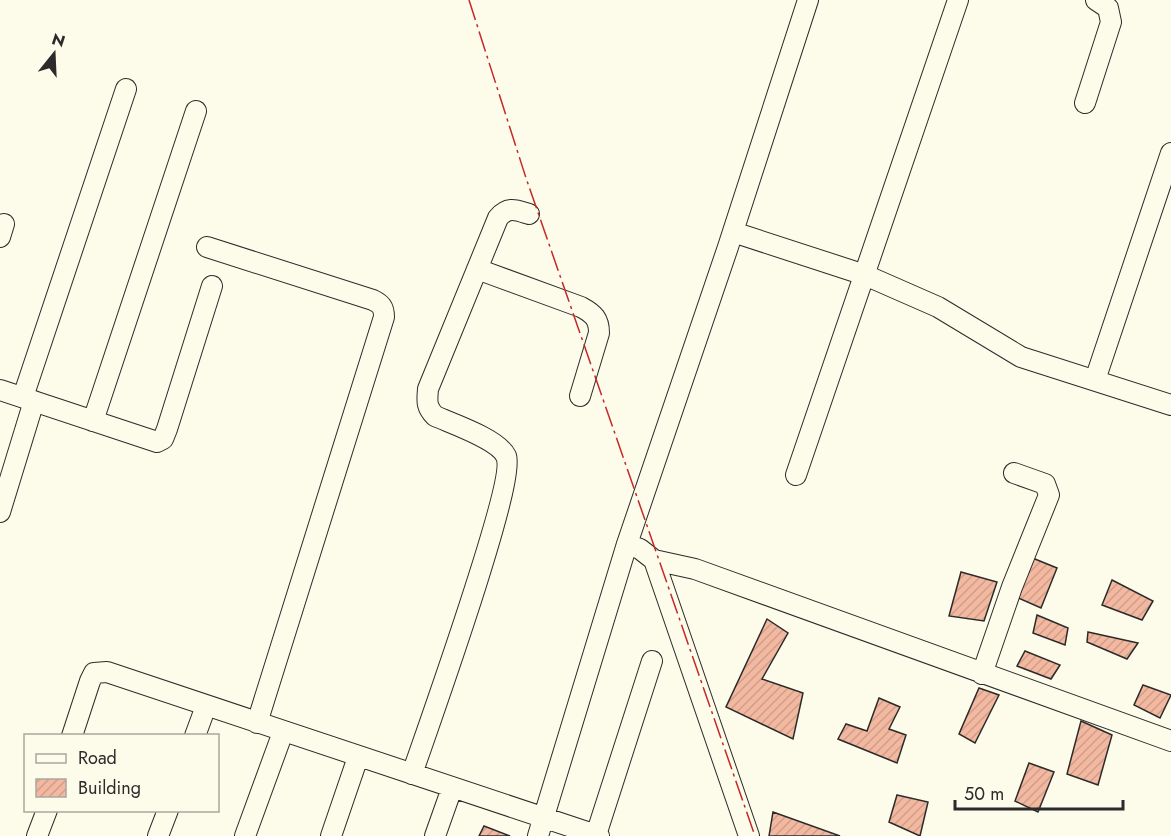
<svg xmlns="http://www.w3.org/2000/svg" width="1171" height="836" font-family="Jost,sans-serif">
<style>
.building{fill:url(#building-hatch);stroke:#2b2b2b;stroke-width:1.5}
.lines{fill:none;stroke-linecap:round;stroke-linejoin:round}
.minor-casing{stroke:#2b2b2b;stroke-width:22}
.minor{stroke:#fdfbea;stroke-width:20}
.power{stroke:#c62828;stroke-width:1.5;stroke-dasharray:21 4.5 3 4.5;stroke-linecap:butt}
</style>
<defs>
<pattern id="building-hatch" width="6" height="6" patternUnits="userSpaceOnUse" patternTransform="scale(1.5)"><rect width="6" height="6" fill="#f2b8a0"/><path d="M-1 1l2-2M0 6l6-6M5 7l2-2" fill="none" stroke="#d09e8a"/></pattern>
</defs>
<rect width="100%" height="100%" fill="#fdfbea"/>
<!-- building -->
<path class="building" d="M1030,557L1057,568L1041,608L1016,597Z
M961,572L997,582L984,621L949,616Z
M1112,580L1153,601L1142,620L1102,605Z
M1037,615L1068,628L1065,645L1033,633Z
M767,619L788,633L762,679L803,693L793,739L726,707Z
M1088,632L1138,643L1127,659L1087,642Z
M1025,651L1060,665L1051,679L1017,666Z
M1143,685L1171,695L1160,718L1134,705Z
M979,688L999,695L975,743L959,734Z
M879,698L900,707L889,729L906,735L897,763L838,739L846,724L867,731Z
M1081,721L1112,735L1098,785L1067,774Z
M1029,763L1054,772L1038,812L1015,801Z
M897,795L928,802L920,836L889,822Z
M773,812L840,836H769Z
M484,826L510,836H479Z"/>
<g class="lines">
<defs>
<path id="minor" d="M1085,103L1111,22L1108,8L1096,0
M733,232L865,275L938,307L1021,357L1171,405
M0,237L4,224
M207,247L373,300C381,304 384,307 384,317L257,723
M477,269L581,307C594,314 599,319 599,333L580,396
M1095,380L1171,153
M0,390L157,442L163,439L167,429L212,286
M23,397L126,89
M93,421L196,111
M796,475L958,0
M0,512L34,401
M627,544L640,549L654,560L749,836
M654,560L695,569L1171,741
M982,674L1012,587L1049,495L1045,484L1014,473
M72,736L90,681L94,673L107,672L599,836
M195,736L206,706
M412,774C426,733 517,480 506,456C498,439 453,424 435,416C426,407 427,401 428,389L498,218C508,206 516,210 529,214
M596,835L652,661
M37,836L47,810
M158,836L168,810
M245,836L283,732
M331,836L358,757
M435,836L452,788
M538,836L627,544L728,247L808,0"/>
</defs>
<!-- minor casing -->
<use href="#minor" class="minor-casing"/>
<!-- minor -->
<use href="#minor" class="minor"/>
<!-- power -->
<path class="power" d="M469,0L526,178L755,836"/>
</g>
<!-- legend -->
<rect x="24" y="734" width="195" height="78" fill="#fdfbea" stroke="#a9a89e" stroke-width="1.5"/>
<rect x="36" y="754" width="30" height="9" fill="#fdfbea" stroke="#a9a89e" stroke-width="1.5"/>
<text x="78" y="764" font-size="18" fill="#2b2b2b">Road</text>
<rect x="36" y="779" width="30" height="18" fill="url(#building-hatch)" stroke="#a9a89e" stroke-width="1.5"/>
<text x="78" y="794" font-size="18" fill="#2b2b2b">Building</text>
<!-- north arrow -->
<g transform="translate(54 54) rotate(18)" stroke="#fdfbea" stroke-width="4.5" paint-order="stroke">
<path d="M0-4.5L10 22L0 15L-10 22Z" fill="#2b2b2b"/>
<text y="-9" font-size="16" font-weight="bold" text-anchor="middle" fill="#2b2b2b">N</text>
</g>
<!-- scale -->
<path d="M955 800v9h168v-9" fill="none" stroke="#2b2b2b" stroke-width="3"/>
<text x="964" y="800" font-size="18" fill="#2b2b2b" stroke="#fdfbea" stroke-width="4.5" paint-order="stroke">50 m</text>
</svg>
